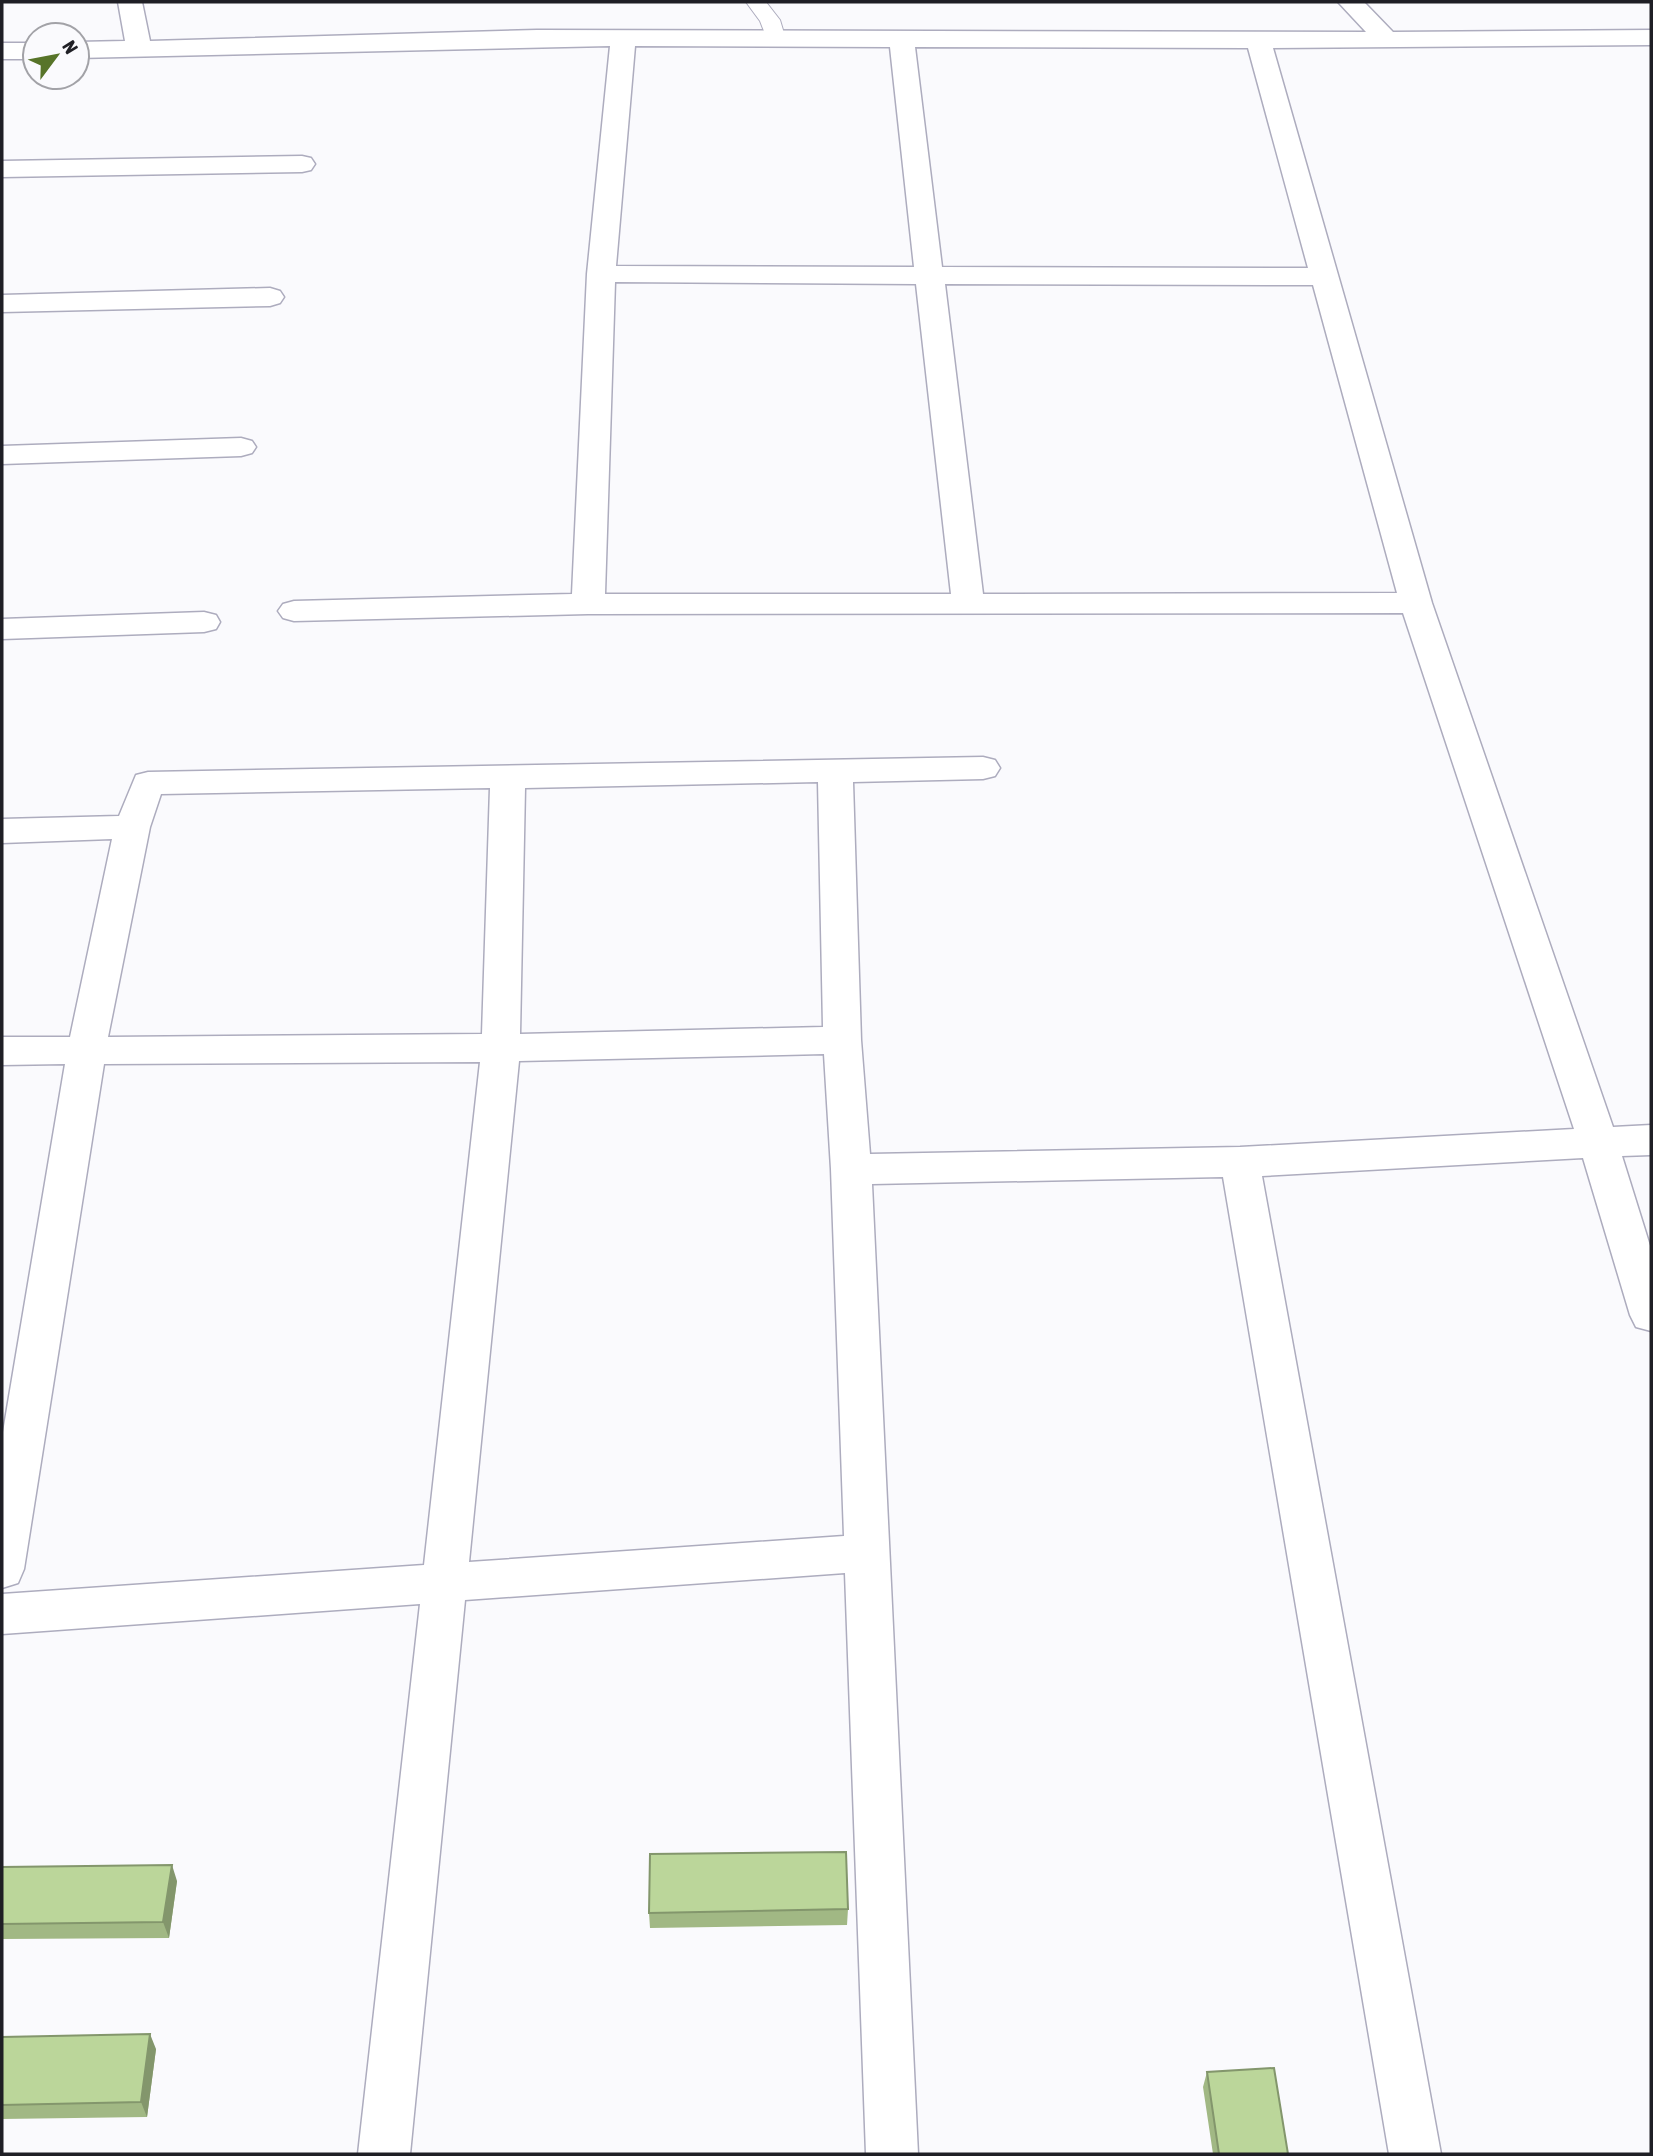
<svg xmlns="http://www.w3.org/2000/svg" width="1653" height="2156" font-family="'Asap Condensed',sans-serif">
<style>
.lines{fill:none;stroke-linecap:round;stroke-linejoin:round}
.service-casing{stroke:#adacbe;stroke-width:2}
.minor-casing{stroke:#adacbe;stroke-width:3}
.service{fill:#fff;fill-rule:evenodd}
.minor{fill:#fff;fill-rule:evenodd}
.wall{fill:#a1b884}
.shaded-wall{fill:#83966c}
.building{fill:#bbd69a;stroke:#83966c;stroke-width:2}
</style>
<rect width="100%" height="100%" fill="#fafafd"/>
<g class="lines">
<defs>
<path id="service" d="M746,2H766L780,20L786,40L783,44H769L760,21Z"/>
<path id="minor" d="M118,2H142L150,41L537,30L1366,32L1338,2H1364L1393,32L1651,30V45L1273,48L1432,603L1613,1127L1651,1125V1155L1622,1156L1651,1249V1331L1636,1327L1630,1315L1583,1158L1262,1176L1441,2154H1389L1223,1177L872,1184L918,2154H866L845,1573L465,1600L410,2154H358L420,1604L2,1634V1594L424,1565L480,1062L104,1064L24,1569L18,1583L2,1588V1438L65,1064L2,1065V1037H70L112,839L2,843V819L119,816L136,775L148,772L983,757L995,760L1000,768L995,776L983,779L853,782L861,1040L870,1154L1240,1147L1574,1129L1403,613L588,614L294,621L283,618L278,611L283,604L294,601L572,594L587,274L610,46L77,58V42L125,41ZM635,46L890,47L914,267L616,266ZM915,47L1248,48L1308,268L942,267ZM615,282L916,284L951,594H605ZM945,284L1313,285L1397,593L983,594ZM818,782L823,1027L520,1034L525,788ZM490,788L482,1034L108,1037L150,827L161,794ZM824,1054L831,1169L844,1536L469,1562L519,1061Z
M2,43H35V59H2Z
M302,156L311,158L315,164L311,170L302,172L2,177V161Z
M270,288L280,291L284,297L280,303L270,306L2,312V295Z
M241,438L252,441L256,447L252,453L241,456L2,464V446Z
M204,612L216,615L220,622L216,629L204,632L2,639V619Z"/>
</defs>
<!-- service casing -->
<use href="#service" class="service-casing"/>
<!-- minor casing -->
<use href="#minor" class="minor-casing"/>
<!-- service -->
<use href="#service" class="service"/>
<!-- minor -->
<use href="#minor" class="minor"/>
</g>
<!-- wall -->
<path class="wall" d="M2,1867L177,1881L169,1938L2,1939Z
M848,1909L847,1925L650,1928L649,1913Z
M2,2037L156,2049L147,2117L2,2119Z
M1207,2072L1288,2154H1213L1203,2087Z"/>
<!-- shaded-wall -->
<path class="shaded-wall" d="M172,1865L177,1881L169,1938L163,1922Z
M150,2034L156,2049L147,2117L141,2102Z"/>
<!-- building -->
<path class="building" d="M846,1852L848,1909L649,1913L650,1854Z
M172,1865L163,1922L2,1924V1867Z
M150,2034L141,2102L2,2105V2037Z
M1274,2068L1288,2154H1219L1207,2072Z"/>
<!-- border -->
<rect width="1653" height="2156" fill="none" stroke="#1f1f25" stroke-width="7"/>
<!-- north arrow -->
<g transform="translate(56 56) rotate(58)"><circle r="33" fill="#fafafd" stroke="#a2a2a7" stroke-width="2"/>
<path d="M0-5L12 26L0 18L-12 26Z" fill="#577429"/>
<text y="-10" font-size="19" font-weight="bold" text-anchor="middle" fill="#1f1f25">N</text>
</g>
</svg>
